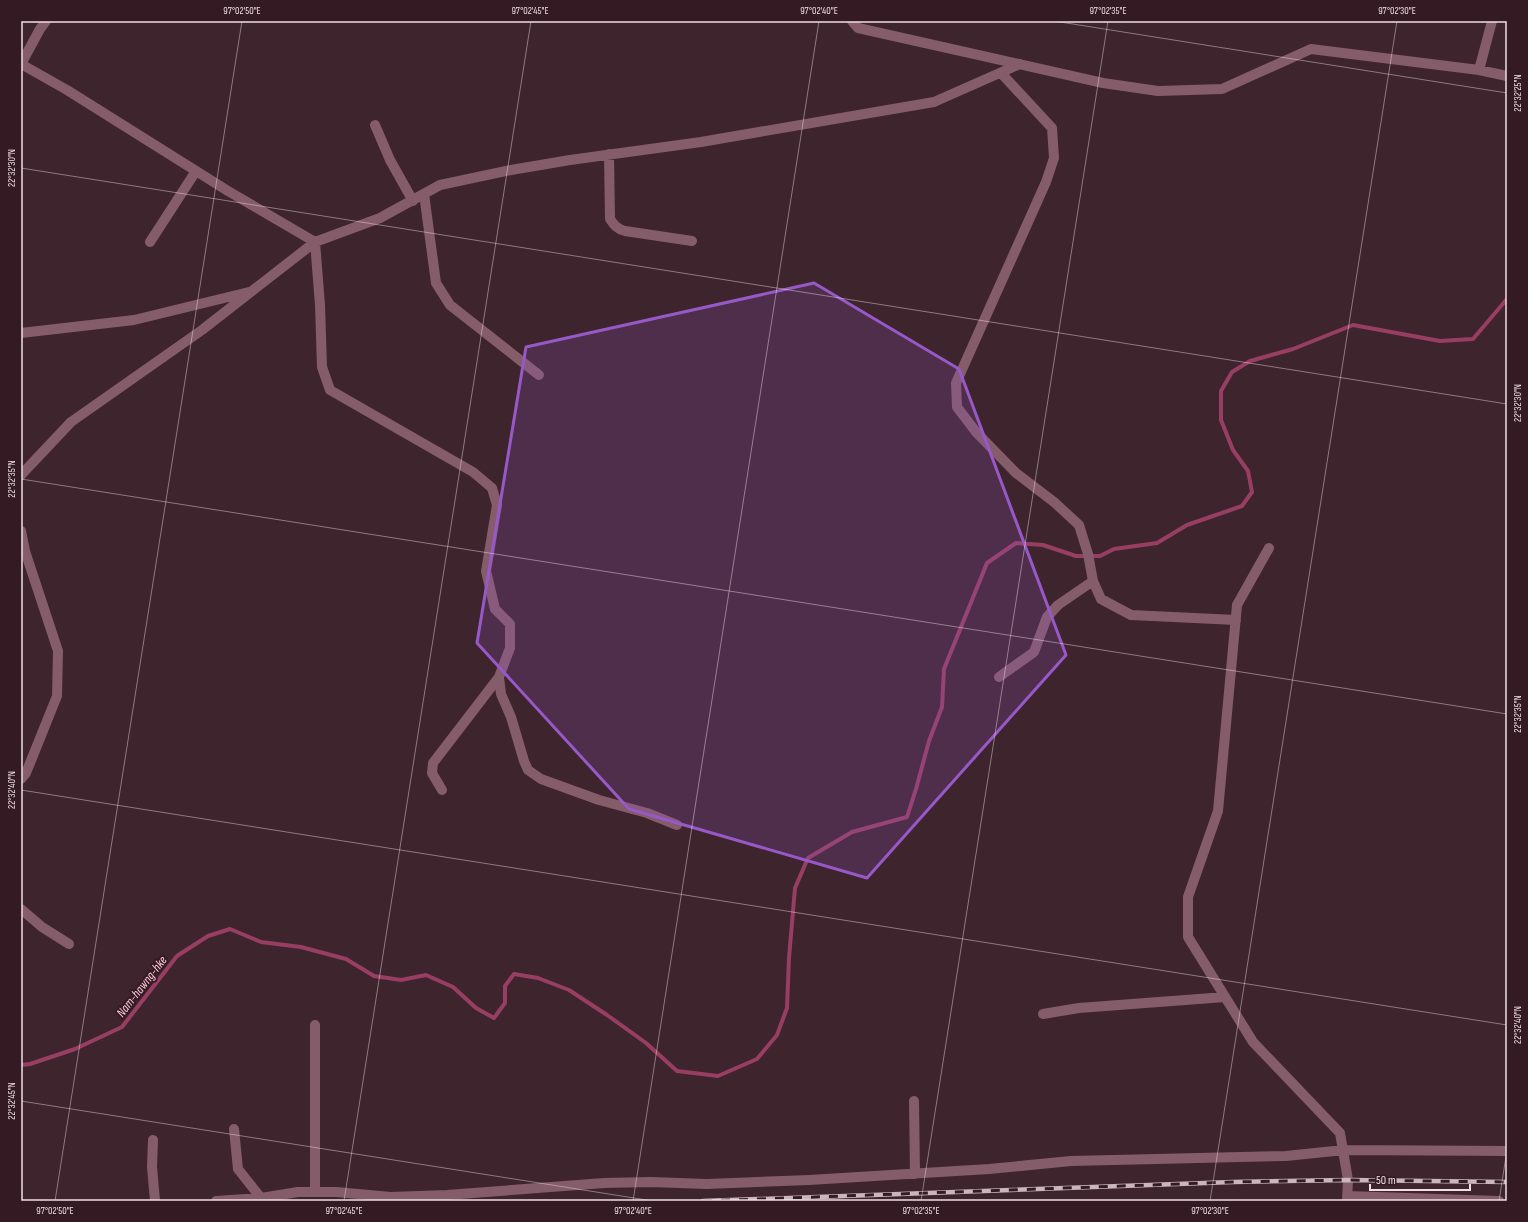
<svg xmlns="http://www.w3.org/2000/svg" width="1528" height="1222" font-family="'Sofia Sans Condensed',sans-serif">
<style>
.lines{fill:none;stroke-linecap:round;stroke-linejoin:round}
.stream{stroke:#973e62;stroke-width:4}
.street{stroke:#855c6a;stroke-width:10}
.rail-casing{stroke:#cab6bd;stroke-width:4.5}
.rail{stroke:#331a23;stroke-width:3;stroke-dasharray:9;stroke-linecap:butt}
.marked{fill:#9859c8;fill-opacity:0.2;stroke:#9859c8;stroke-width:3;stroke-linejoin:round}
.ticks{fill:none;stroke:#f1dfe5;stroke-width:1;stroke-opacity:0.45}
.labels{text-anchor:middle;stroke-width:4;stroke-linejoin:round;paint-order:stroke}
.water-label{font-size:13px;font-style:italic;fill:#fdc9d9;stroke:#331a23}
.neatline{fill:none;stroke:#f1dfe5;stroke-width:1.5}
.ticks-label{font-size:10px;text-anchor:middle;fill:#f1dfe5}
</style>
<rect width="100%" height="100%" fill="#3e242d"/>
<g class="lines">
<!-- stream -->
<path class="stream" d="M21,1065L30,1064L75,1049L122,1027L177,956L208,936L230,929L261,942L301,947L346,959L374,976L401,980L426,975L453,987L476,1008L494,1018L505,1003V986L514,974L538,978L569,990L607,1015L646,1043L677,1071L718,1076L757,1059L777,1035L787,1008L789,958L795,888L808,858L852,832L907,817L916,789L929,741L942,707L944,669L987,563L1016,543L1043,545L1076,556H1100L1114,549L1157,543L1187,525L1242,506L1252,492L1248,471L1233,450L1221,420V391L1232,372L1250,361L1293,349L1353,325L1440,341L1473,339L1507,299"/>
<!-- street -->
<path class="street" d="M852,21L858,28L1103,83L1158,91L1222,89L1311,49L1479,70L1507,76
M21,64L67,90L228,191L315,242
M21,64L40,29L46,21
M1479,70L1492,21
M1001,73L1052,128L1054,158L1046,182L956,383L957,407L976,432L1016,473L1054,502L1079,525L1088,554L1093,581L1101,599L1131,615L1236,620
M375,125L390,160L413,201
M609,154L610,219C614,225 617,229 625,231L692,241
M424,194L436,283L450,305L539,375
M150,242L196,171
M315,242L320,305L322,367L330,390L473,472L492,488L497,505L486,571L495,609L510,624V648L499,677L501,694L511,717L524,761L528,770L541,779L599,800L647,813L677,825
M21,333L134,320L249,292
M21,475L71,422L202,330L315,242L380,218L440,185L511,170L570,160L701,142L934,102L1020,64
M21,531L25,551L58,651L57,696L26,773L21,779
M1269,548L1237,605L1218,811L1188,897V937L1253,1042L1340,1133L1348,1180L1347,1201
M999,677L1034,652L1047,617L1058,605L1093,581
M442,790L432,773L433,763L499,677
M21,909L42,927L69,944
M1043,1014L1079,1008L1225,997
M315,1025V1192
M914,1101L915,1174
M234,1129L238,1169L261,1198
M153,1140L152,1167L155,1201
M1347,1196L1499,1201
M216,1201L261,1198L298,1192H336L391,1197L447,1195L604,1183L651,1182L707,1184L809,1180L989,1169L1071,1161L1286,1156L1344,1150L1507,1151"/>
<defs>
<path id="rail" d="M703,1201L1233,1182L1348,1180L1507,1182"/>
</defs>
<!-- rail casing -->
<use href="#rail" class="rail-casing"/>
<!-- rail -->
<use href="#rail" class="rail"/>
</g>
<!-- marked area -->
<path class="marked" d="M814,283L959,369L1066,655L867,878L629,809L477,643L526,347Z"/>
<!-- ticks -->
<path class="ticks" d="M1054,21L1507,93M21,168L1507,404M21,479L1507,714M21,790L1507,1025M21,1101L653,1201M55,1201L242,21M344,1201L531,21M633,1201L819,21M921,1201L1108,21M1210,1201L1397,21M1499,1201L1507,1150"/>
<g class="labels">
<!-- water labels -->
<g class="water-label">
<text transform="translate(141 986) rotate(-52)" y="5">Nam-hawng-hke</text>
</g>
</g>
<!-- border -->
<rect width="1528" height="1222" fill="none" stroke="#331a23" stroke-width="44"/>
<!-- scale -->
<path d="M1370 1184v6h100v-6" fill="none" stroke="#f1dfe5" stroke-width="2"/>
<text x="1376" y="1184" font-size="12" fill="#f1dfe5" stroke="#331a23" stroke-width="3" paint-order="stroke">50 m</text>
<rect x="22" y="22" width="1484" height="1178" class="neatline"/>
<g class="ticks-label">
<text x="242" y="14">97°02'50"E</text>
<text x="530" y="14">97°02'45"E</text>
<text x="819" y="14">97°02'40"E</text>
<text x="1108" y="14">97°02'35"E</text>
<text x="1397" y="14">97°02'30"E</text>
<text transform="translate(1517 93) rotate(-90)" y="4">22°32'25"N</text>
<text transform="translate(11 168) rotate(-90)" y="4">22°32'30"N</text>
<text transform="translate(1517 403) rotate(-90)" y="4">22°32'30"N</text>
<text transform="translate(11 479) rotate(-90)" y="4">22°32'35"N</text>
<text transform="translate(1517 714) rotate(-90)" y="4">22°32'35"N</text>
<text transform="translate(11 790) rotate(-90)" y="4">22°32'40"N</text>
<text transform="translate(1517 1025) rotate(-90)" y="4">22°32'40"N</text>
<text transform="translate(11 1101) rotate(-90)" y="4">22°32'45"N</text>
<text x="55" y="1214">97°02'50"E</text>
<text x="344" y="1214">97°02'45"E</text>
<text x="633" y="1214">97°02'40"E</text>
<text x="921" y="1214">97°02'35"E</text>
<text x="1210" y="1214">97°02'30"E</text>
</g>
</svg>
